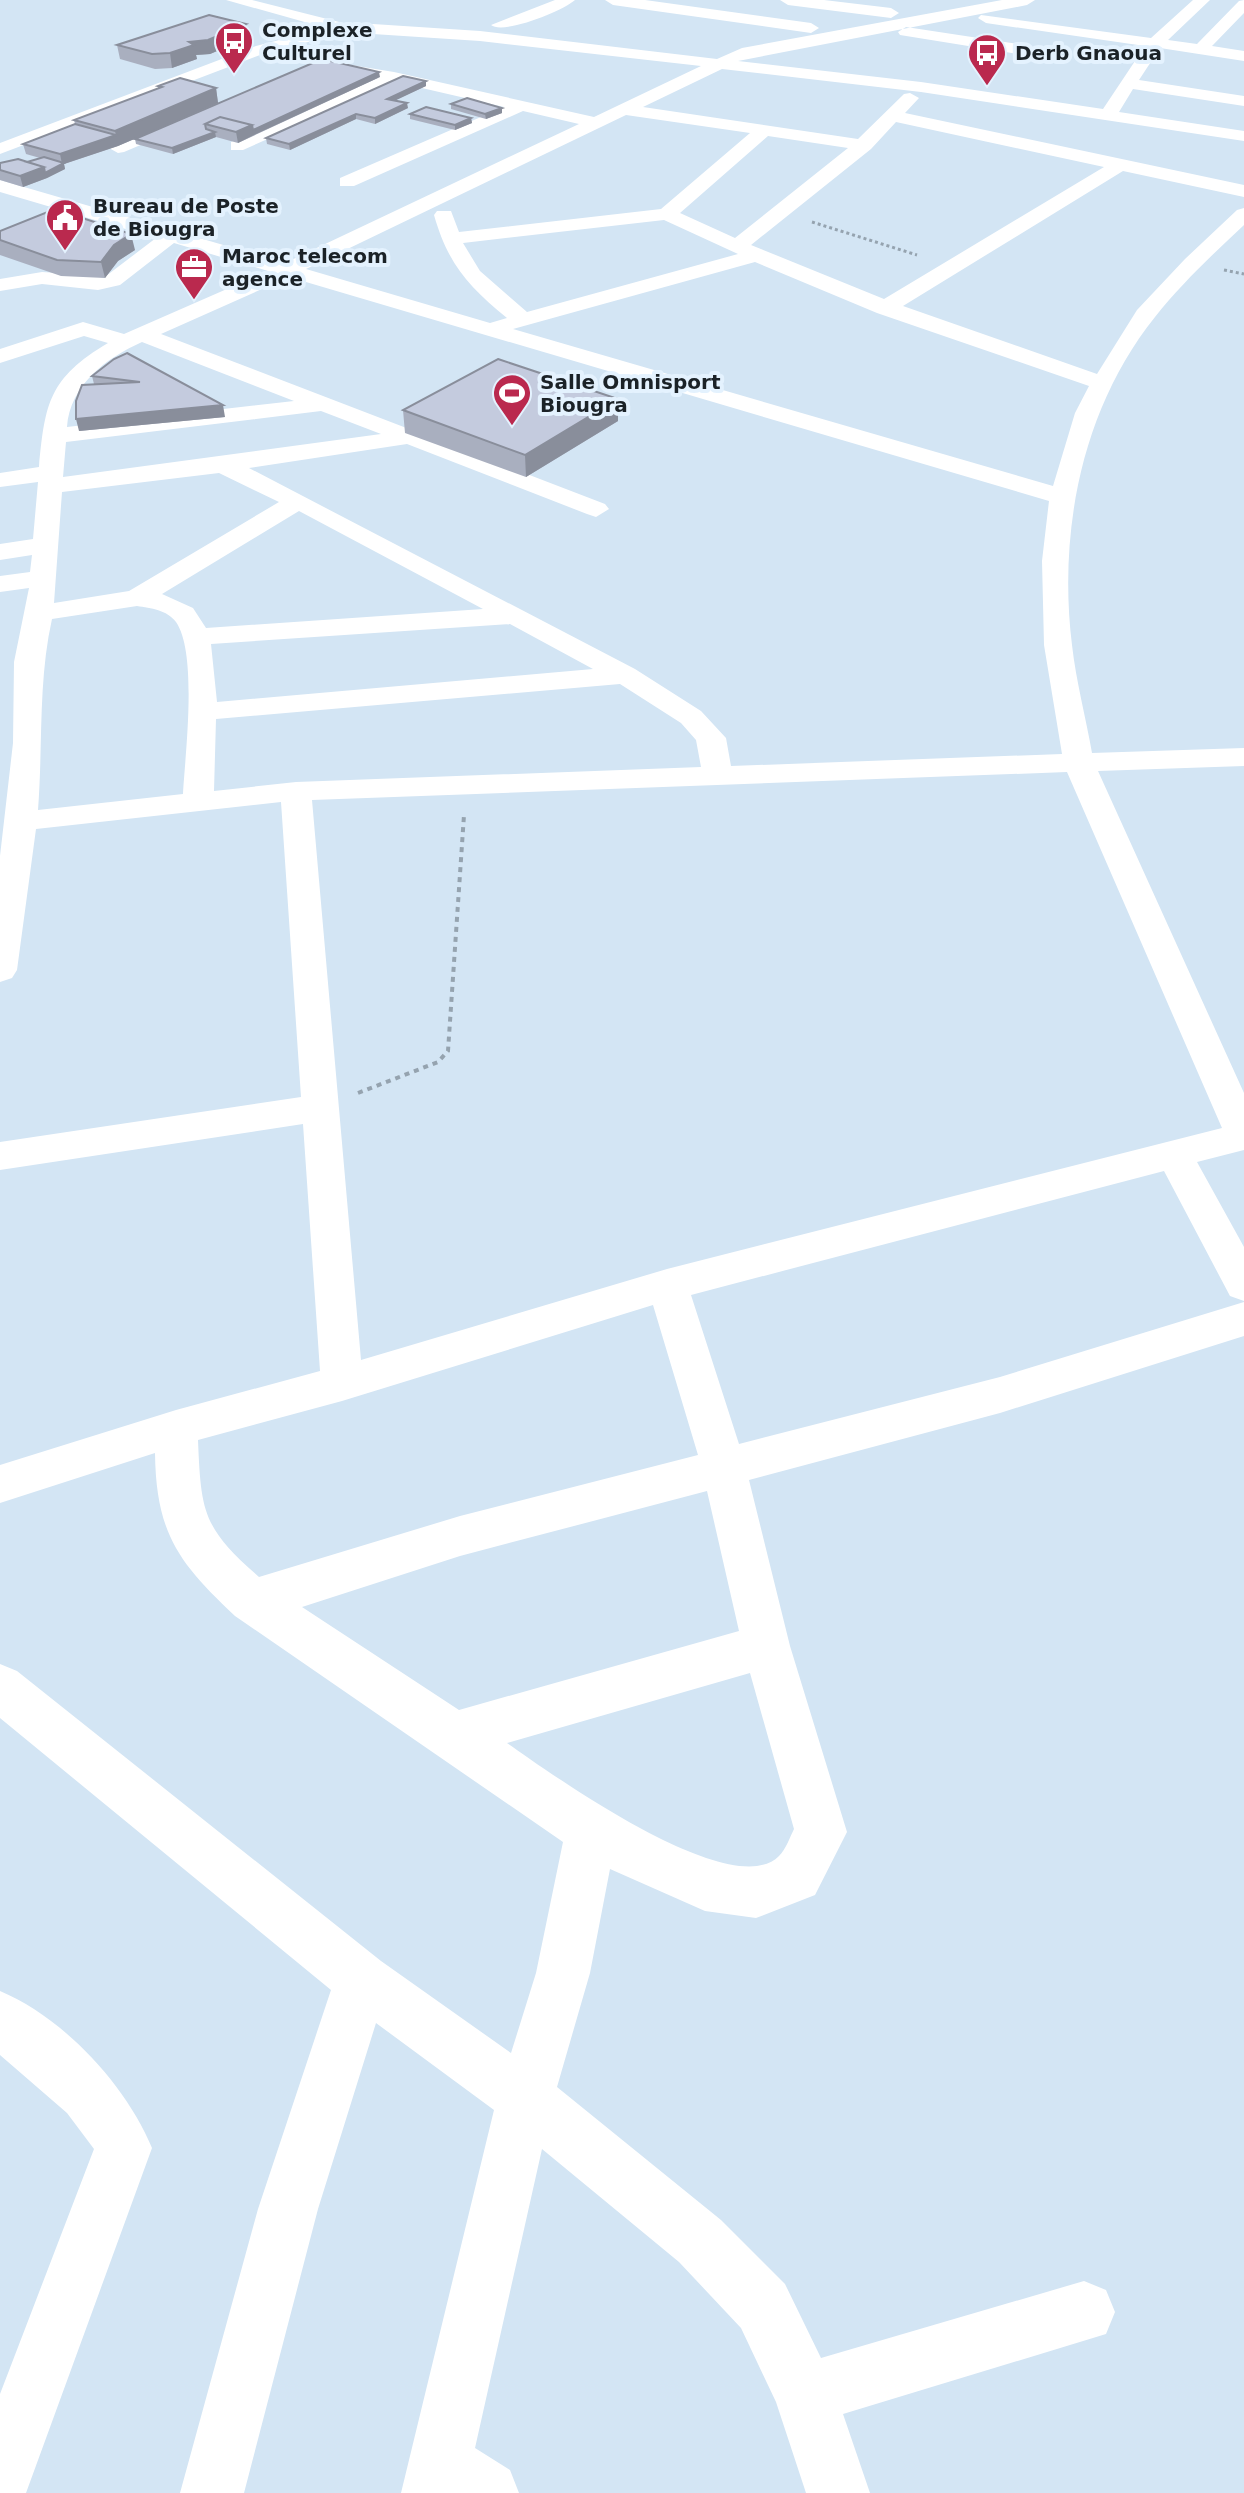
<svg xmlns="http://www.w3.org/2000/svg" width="1244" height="2493" font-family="'DejaVu Sans',sans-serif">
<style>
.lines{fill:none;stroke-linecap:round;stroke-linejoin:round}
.path-far1{stroke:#95a3af;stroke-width:3;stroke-dasharray:3 3;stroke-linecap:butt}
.path{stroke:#95a3af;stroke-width:4;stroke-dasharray:5 5;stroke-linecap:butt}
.minor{fill:#fff;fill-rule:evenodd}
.wall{fill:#a9afbf}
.shaded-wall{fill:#898e9b}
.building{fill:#c4cbde;stroke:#898e9b;stroke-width:2}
.labels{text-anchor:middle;stroke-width:8;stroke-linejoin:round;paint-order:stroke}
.far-poi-label{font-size:20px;font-weight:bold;fill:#1b2227;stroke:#e4f2fe;text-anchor:start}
</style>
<rect width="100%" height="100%" fill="#d3e5f4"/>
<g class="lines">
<!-- path-far1 -->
<path class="path-far1" d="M812,222L917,255
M1224,270L1244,274"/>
<!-- path -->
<path class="path" d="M358,1093L438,1062L448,1051L464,815"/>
<!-- minor -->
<path class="minor" d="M226,0H252L343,23L344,27L373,24L480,31L717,59L742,48L1002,0H1035L1027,5L738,61L921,82L1103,109L1145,46L986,23L978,18L981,15L1151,38L1193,0H1210L1168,40L1197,44L1239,1L1244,0V13L1212,46L1244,51V61L1160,48L1139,80L1244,96V106L1133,89L1119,112L1244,131V141L921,92L722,69L643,107L858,139L904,94L910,93L919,98L905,113L1244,185V197L1123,171L903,306L1097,374L1137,310L1185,259L1237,210L1244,208V225C1213,254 1182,283 1155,317C1082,408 1058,531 1072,645C1076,681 1086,718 1092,753L1244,748V766L1098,771L1244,1093V1150L1197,1162L1244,1247V1301L1230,1296L1164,1171L691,1295L739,1444L1000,1377L1244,1302V1336L1000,1413L749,1480L790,1646L847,1832L815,1895L756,1918L705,1911L610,1869L590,1973L557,2087L721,2220L785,2284L821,2358L1084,2281L1106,2290L1115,2312L1106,2334L843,2414L870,2493H806L776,2402L741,2328L679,2262L542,2149L475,2448L510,2470L519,2493H401L494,2110L376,2023L318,2209L244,2493H180L258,2209L331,1990L0,1718V1664L17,1671L381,1961L511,2053L536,1973L563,1842L235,1616C179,1563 156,1534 155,1453L0,1503V1465L176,1410L320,1371L303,1124L0,1170V1142L301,1097L281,802L36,829L17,970L12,978L0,982V856L13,743L14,662L29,588L0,592V576L30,572L32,555L0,560V544L33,539L38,482L0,487V473L39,467C45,403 49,378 108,343L84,336L0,363V349L83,322L124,334L268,271L174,243L120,285L98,290L42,284L0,291V279L42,272L106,276L156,238L0,192V180L285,263L579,124L523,111L354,186H340V178L504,107L396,82L243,150H231V142L377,78L320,66V60L394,72L594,117L701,66L480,41L373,34L324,38L268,52L0,154V143L256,46L326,28ZM626,115L750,133L661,209L459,232L451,211H437L434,215C448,264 468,286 507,318L490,323L306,269ZM896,122L1104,167L884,299L751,245L871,149ZM768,136L848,148L735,238L680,213ZM664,220L738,254L527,312L480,271L463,243ZM755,262L877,313L1089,386L1075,413L1053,486L513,329ZM289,277L1049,501L1042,561L1044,645L1062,754L731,766L726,738L701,711L635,669L249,468L407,444L587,514L596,517L609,509L605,504L161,334ZM142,342L294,401L67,427C70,385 106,358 142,342ZM321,411L381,434L63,477L66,442ZM219,473L279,502L129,591L54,603L62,492ZM299,511L483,609L206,628L193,608L162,594ZM137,606C151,608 167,610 176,622C198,654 185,755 183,794L38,810C43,746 38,681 52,619ZM510,624L593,669L217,702L211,644ZM620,684L681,723L696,740L701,767L296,782L214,791L216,719ZM1067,772L1222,1128L667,1269L361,1360L312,800ZM653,1305L698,1455L460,1516L259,1577C203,1528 201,1513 198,1440L342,1401ZM707,1491L739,1631L459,1710L302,1607L460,1556ZM750,1673L794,1829C790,1837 786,1849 779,1856C732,1904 550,1773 507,1743Z
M555,0H575C563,11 503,35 491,25Z
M605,0H645L811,23L819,28L811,33L613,5Z
M780,0H824L891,8L899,13L891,18L788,5Z
M906,27L1025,45L1033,50L1025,55L900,35L898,32Z
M184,115L190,116V124L124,152L118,153L109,148Z
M0,1991C64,2018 126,2085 152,2148L26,2493H0V2394L94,2149L67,2113L0,2055Z"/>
</g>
<!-- wall -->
<path class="wall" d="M248,38L210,54L196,55L197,59L172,68L155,69L120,59L117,45Z
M380,77L238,143L216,137L173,154L136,144L135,139Z
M426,81V86L395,100L408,108L375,124L356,119L290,150L267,144L266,138Z
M158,86L216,88L218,103L118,146L64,164L65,169L47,178L23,187L0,180V163L27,162L40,158L26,154L23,144L75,124L74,120L159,88Z
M451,104L502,108V113L486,119L451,109Z
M410,114L471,118L472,123L455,130L410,119Z
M0,231L135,250L118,261L105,278L61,276L0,255Z
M114,359L225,417L79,431L94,384L92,376Z
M403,410L618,421L526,477L405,433Z"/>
<!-- shaded-wall -->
<path class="shaded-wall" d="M246,24L248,38L210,54L196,55L197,59L172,68L170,53L189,42Z
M379,72L380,77L254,135L253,130Z
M426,81V86L388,104L387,99Z
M216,88L218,103L118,146L115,131Z
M407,103L408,108L375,124V118Z
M502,108V113L486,119L485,114Z
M356,114V119L290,150L289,144Z
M471,118L472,123L455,130V125Z
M252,125L254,135L238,143L236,132Z
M215,132L216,137L173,154L172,148Z
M116,135L118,146L64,164L65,169L47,178L23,187L20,176L44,167L62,164L60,154Z
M131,234L135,250L118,261L105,278L101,262L114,245Z
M618,399V421L526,477L525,455Z
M223,405L225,417L79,431L76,419Z"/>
<!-- building -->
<path class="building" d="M209,15L246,24L208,40L189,42L194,45L170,53L152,54L117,45Z
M322,59L379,72L253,130L252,125L220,117L205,124L206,129L215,132L172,148L135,139Z
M403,76L426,81L387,99L407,103L375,118L356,114L289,144L266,138Z
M180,78L216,88L115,131L74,120L162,87L158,86Z
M467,98L502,108L485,114L451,104Z
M426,107L471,118L455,125L410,114Z
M220,117L252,125L236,132L205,124Z
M75,124L116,135L60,154L23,144Z
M44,157L64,163L45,173L44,167L27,162Z
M18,159L44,167L20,176L0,170V163Z
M55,209L131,234L114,245L101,262L57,260L0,240V231Z
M127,353L223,405L76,419V401L82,385L140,382L92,376L114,359Z
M498,359L618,399L525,455L403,410Z"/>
<!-- icons -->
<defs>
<symbol id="bus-pin" viewBox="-11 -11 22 30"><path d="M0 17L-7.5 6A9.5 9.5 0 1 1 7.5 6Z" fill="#ba294e" stroke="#e4f2fe"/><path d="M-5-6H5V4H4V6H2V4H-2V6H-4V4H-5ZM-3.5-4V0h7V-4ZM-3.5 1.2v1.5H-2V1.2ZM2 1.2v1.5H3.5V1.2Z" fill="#fff"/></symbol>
<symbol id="civic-pin" viewBox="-11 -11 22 30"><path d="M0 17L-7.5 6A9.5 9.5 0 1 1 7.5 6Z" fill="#ba294e" stroke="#e4f2fe"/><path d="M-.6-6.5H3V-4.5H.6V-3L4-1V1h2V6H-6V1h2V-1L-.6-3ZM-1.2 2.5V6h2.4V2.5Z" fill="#fff"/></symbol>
<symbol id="office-pin" viewBox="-11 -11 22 30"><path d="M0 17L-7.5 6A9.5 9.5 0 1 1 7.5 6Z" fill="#ba294e" stroke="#e4f2fe"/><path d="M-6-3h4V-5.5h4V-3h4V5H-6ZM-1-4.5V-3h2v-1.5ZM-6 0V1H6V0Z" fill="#fff"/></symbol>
<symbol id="stadium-pin" viewBox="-11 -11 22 30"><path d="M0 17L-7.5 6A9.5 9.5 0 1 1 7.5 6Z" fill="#ba294e" stroke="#e4f2fe"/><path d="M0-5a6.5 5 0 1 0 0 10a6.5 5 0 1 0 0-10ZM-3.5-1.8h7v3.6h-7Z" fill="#fff"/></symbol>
</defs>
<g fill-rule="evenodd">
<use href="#bus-pin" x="212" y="19" width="44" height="60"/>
<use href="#bus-pin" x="965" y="31" width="44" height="60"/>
<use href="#civic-pin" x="43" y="196" width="44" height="60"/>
<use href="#office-pin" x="172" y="245" width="44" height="60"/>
<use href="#stadium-pin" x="490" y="371" width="44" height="60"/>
</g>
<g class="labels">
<!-- far-poi labels -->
<g class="far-poi-label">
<text x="262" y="37">Complexe<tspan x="262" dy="23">Culturel</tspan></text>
<text x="1015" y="60">Derb Gnaoua</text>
<text x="93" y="213">Bureau de Poste<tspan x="93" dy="23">de Biougra</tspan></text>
<text x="222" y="263">Maroc telecom<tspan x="222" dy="23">agence</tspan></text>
<text x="540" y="389">Salle Omnisport<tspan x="540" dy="23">Biougra</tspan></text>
</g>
</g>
</svg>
